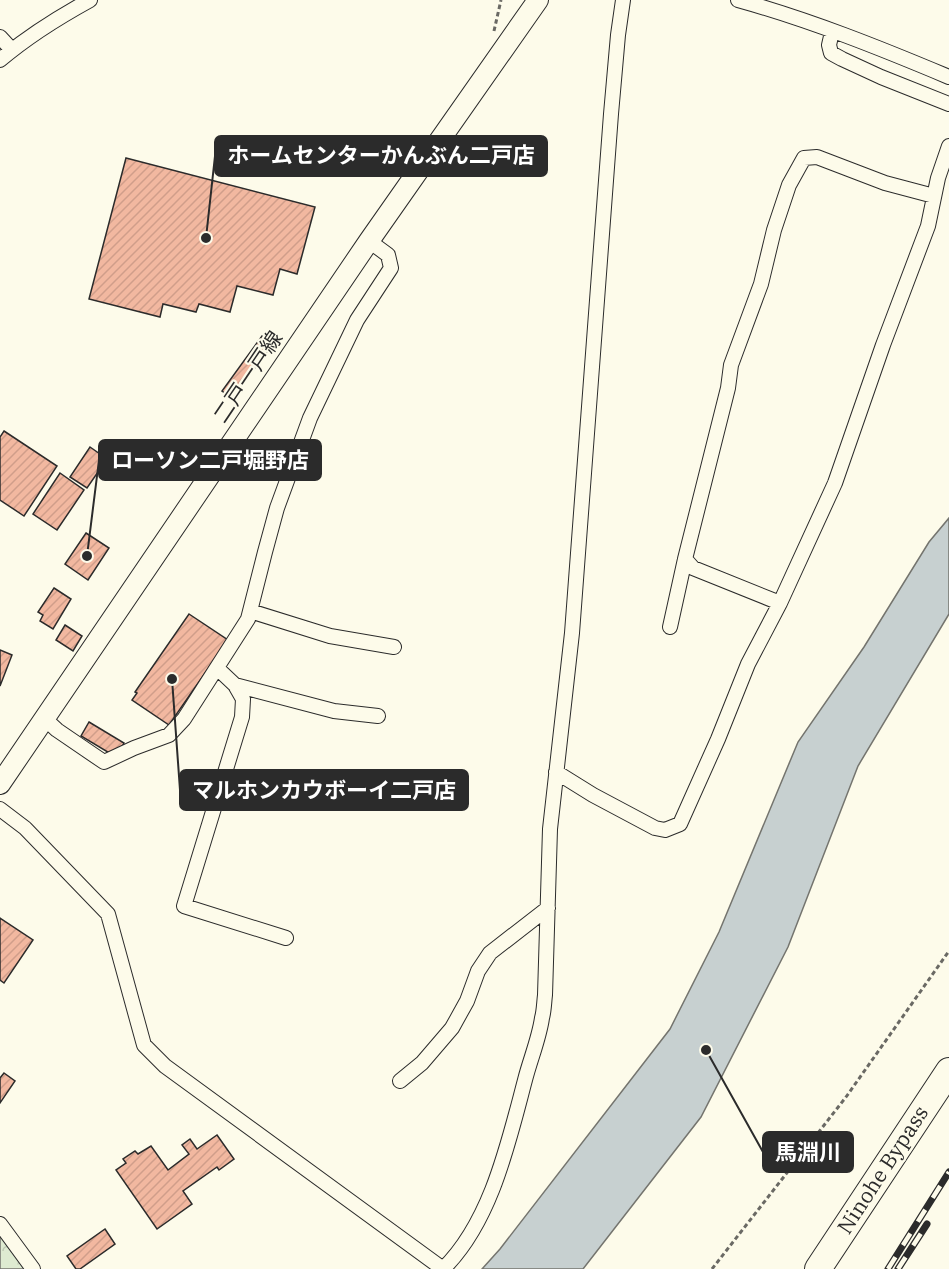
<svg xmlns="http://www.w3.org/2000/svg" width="949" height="1269" font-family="'IBM Plex Serif','Noto Sans JP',serif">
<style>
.park{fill:url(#park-crowns);stroke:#74746e;stroke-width:1.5}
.water{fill:#c7d0d0;stroke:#74746e;stroke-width:1.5}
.building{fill:url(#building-hatch);stroke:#2b2b2b;stroke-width:1.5}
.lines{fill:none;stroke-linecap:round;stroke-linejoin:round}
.street-casing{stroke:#2b2b2b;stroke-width:16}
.secondary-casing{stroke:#2b2b2b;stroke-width:22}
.highway-casing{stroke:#2b2b2b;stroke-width:28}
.path{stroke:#6a6964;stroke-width:3;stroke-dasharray:4.5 3;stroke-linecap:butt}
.street{stroke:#fdfbea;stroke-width:14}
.secondary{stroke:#fdfbea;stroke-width:20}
.highway{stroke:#fdfbea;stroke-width:26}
.rail-casing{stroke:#2b2b2b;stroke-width:7}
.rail{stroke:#fdfbea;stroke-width:4.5;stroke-dasharray:14;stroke-linecap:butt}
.labels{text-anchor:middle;stroke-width:4.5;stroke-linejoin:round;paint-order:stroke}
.street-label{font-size:21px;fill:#2b2b2b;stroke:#fdfbea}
.leader{fill:none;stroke:#2b2b2b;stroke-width:2}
.callout-dot{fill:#2b2b2b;stroke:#fdfbea;stroke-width:2}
.callout{fill:#2b2b2b;stroke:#2b2b2b;stroke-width:2}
.callout-label{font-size:22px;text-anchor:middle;font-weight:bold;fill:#fff}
</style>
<defs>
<pattern id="park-crowns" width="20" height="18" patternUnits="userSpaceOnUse" patternTransform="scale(1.5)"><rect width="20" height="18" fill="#deebd1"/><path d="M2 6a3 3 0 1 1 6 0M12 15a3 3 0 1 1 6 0" fill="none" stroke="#bfcab4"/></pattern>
<pattern id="building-hatch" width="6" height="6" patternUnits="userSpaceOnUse" patternTransform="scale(1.5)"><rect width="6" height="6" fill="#f2b8a0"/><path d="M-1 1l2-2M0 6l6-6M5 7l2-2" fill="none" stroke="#d09e8a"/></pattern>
</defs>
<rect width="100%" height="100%" fill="#fdfbea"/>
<!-- park -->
<path class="park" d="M0,1218L35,1269H0Z"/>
<!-- water -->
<path class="water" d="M949,518V614L858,766L788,947L701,1117L583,1269H482L500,1249L670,1029L719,932L798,742L864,647L929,542Z"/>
<!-- building -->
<path class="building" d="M126,158L315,207L297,274L280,269L273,295L237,286L230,312L199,304L196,312L163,304L160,317L89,299Z
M262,336L273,344L232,398L222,391Z
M4,431L57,466L24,516L0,500V437Z
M90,447L107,459L87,488L70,477Z
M60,473L84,490L57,530L33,514Z
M86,533L109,548L88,580L65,564Z
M54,588L71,599L53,629L40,621L43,615L38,612Z
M189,614L228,640L169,725L132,700L137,693L135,692Z
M65,625L82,636L73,651L56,640Z
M0,650L12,655L0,686Z
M89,722L124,743L116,757L81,736Z
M0,918L33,940L4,983L0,980Z
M4,1073L15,1081L0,1103V1078Z
M217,1135L234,1159L219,1170L217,1167L183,1191L192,1204L157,1229L116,1170L126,1163L123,1159L135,1151L138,1154L151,1146L168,1170L189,1154L182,1145L190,1139L197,1149Z
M105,1229L115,1244L80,1269H76L67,1256Z"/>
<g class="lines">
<defs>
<path id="street" d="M738,0C810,20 880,48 949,77
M832,32L829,45L831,53L842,59L881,77L949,104
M0,37L12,50
M0,60C27,37 59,17 90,0
M780,603L693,568L685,559L728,388L731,365L761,284L774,230L789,185L804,158L817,157L885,183L934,196
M250,611L330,636L394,647
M670,627L685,559
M217,668L235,685L243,699L242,717L184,906L286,938
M235,685L334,711L378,716
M45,719L57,730L104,762L134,748L169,735L184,719L248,619L265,552L277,508L310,418L357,320L391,268L388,255L369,241
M556,772L593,795L655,828L665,830L680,824L718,739L748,664L780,603L835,483L883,345L928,226L938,178L949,146
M0,809L25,828L108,914L144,1045L165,1066L443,1269C491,1222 508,1144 525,1080C530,1060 539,1039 542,1018C544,1011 544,1003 545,995L550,829L572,633L611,114L618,35L623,0
M400,1081L422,1063L452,1028L467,1001L478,971L490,953L548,908
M0,1224L33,1269"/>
<path id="secondary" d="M0,784L369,241L538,0"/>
<path id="highway" d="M818,1269L949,1071"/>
</defs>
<!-- street casing -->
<use href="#street" class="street-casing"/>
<!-- secondary casing -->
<use href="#secondary" class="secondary-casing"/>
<!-- highway casing -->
<use href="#highway" class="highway-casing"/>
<!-- path -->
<path class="path" d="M494,31L501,0
M712,1269L846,1097L949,951"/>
<!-- street -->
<use href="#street" class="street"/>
<!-- secondary -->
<use href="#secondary" class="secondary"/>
<!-- highway -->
<use href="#highway" class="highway"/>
<defs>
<path id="rail" d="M888,1269L949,1172
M898,1269L927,1224"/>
</defs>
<!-- rail casing -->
<use href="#rail" class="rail-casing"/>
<!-- rail -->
<use href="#rail" class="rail"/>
</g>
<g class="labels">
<!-- street labels -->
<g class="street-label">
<text transform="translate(248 377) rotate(-56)" y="7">二戸一戸線</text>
<text transform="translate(883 1170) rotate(-57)" y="7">Ninohe Bypass</text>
</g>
</g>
<!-- callouts -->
<path class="leader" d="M206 238L215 156M87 556L99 460M172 679L180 790M706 1050L763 1152"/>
<g class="callout-dot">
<circle cx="206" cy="238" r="6"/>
<circle cx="87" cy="556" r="6"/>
<circle cx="172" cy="679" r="6"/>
<circle cx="706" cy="1050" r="6"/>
</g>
<g class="callout">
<rect x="215" y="136" width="332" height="40" rx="6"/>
<rect x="99" y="440" width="222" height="40" rx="6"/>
<rect x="180" y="770" width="288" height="40" rx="6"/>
<rect x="763" y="1132" width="90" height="40" rx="6"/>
</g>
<g class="callout-label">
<text x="381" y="163">ホームセンターかんぶん二戸店</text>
<text x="210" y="468">ローソン二戸堀野店</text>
<text x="324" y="798">マルホンカウボーイ二戸店</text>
<text x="808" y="1160">馬淵川</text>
</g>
</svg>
